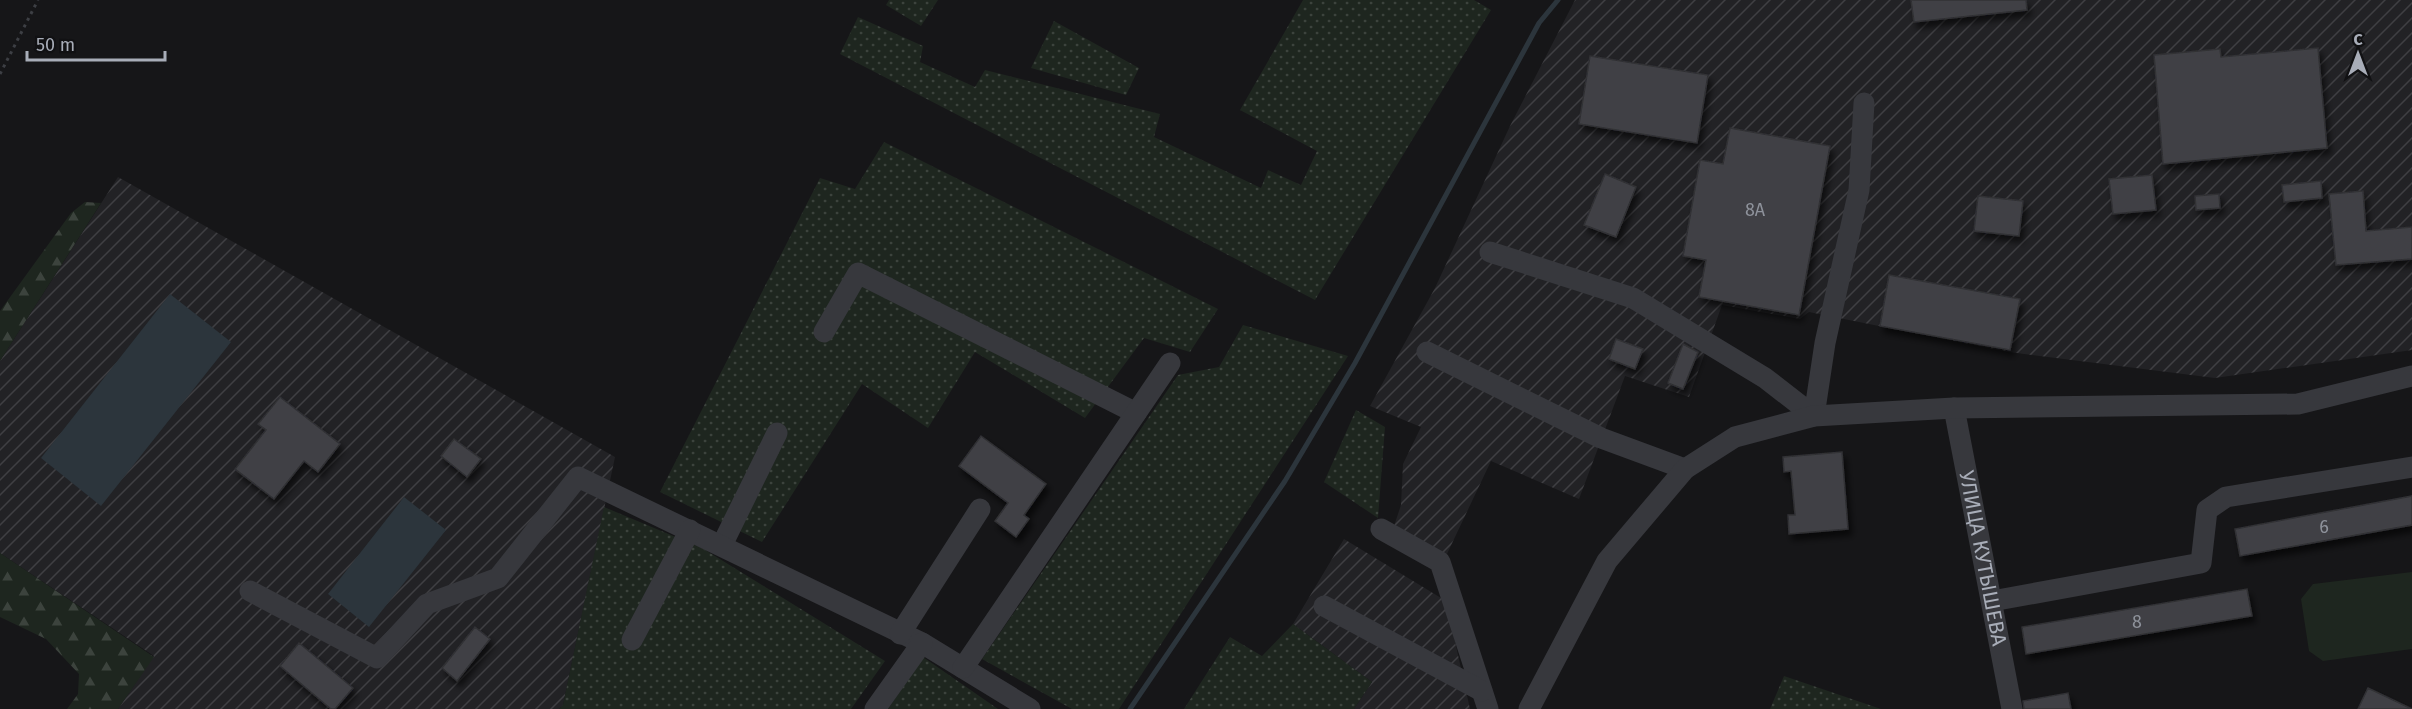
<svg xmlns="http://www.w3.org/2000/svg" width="2412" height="709" font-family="'Fira Sans',sans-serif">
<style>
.industrial{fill:url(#industrial-furrows)}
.forest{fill:url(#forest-firs)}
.garden{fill:url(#garden-dots)}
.pitch{fill:#1e261f}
.water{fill:#2c353c}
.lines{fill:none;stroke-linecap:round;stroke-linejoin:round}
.stream{stroke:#2c353c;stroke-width:5}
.building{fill:#404145;stroke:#303034;stroke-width:1.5;filter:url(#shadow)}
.path{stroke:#3d3f44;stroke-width:3;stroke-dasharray:3 4.5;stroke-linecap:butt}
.minor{stroke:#37383d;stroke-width:21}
.labels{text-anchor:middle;stroke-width:4.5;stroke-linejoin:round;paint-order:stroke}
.number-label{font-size:18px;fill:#8e929b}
.street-label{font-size:21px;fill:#a8adb8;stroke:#111113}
</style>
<defs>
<pattern id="industrial-furrows" width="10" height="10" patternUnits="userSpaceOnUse" patternTransform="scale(1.5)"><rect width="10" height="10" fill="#222225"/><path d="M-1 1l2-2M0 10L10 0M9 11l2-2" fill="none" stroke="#3f3f43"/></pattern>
<pattern id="forest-firs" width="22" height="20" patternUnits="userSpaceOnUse" patternTransform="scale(1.5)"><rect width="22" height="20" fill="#1e261f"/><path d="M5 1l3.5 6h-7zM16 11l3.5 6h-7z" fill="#3c433d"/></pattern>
<pattern id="garden-dots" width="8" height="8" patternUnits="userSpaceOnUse" patternTransform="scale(1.5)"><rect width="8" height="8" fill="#1e261f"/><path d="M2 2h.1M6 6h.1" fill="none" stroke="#3c433d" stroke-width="1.8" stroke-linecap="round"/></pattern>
<filter id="shadow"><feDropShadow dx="3.5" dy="6" stdDeviation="3" flood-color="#0009"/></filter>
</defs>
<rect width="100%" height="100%" fill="#161618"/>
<!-- industrial -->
<path class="industrial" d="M1575,0H2412V350L2215,378L2009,352L1809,312L1800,319L1722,305L1689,397L1625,376L1579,499L1491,461L1446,556L1394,526L1401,505L1403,464L1421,427L1370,406L1435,288L1510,126Z
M118,177L615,457L563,705L559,709H118L154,656L0,553V361Z
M1344,539L1446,601L1470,709H1354L1372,682L1293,624Z"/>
<!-- forest -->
<path class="forest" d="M85,202L101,203L0,361V311L71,213Z
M0,553L154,657L118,709H67L78,694L79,674L46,639L0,617Z"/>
<!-- garden -->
<path class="garden" d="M889,0H938L921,26L886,5Z
M1303,0H1474L1491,10L1315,300L840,54L858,17L923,46L920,62L975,87L985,70L1160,114L1154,137L1261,188L1268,170L1301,185L1317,151L1240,110Z
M1054,21L1139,68L1126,95L1031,68Z
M884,142L1218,309L1190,352L1144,338L1085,418L975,352L928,428L862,384L762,542L660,492L820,178L855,189Z
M1243,325L1348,356L1119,709H1072L982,659L1178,375L1219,367Z
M1356,410L1385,427L1378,518L1324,482Z
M604,507L702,548L885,661L851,709H559L563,705Z
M1293,624L1372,682L1354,709H1184L1230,637L1262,656Z
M923,657L998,709H888Z
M1784,676L1881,709H1770Z"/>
<!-- pitch -->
<path class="pitch" d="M2412,572V649L2323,661L2309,651L2301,599L2313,584Z"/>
<!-- water -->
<path class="water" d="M170,294L231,342L101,506L41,458Z
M404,497L446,530L369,627L328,594Z"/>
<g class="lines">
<!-- stream -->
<path class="stream" d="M1130,709L1285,481L1355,363L1539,23L1558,0"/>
</g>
<!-- building -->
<path class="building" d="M1911,0H2026L2027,10L1914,22Z
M2318,48L2327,148L2163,164L2154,55L2220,49L2221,57Z
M1590,56L1708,75L1697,143L1579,124Z
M1730,128L1830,146L1799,315L1699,297L1706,260L1683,256L1700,160L1723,164Z
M1605,174L1636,187L1616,237L1584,225Z
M2152,175L2156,210L2113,214L2109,179Z
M2321,181L2322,198L2284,202L2282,185Z
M2363,191L2366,231L2412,227V259L2336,265L2329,194Z
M2219,194L2220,208L2196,210L2195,196Z
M1978,196L2023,201L2019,236L1974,231Z
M1889,275L2020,299L2010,350L1880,326Z
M1616,339L1643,349L1635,369L1609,359Z
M1683,344L1698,352L1683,389L1668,383Z
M280,397L340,444L318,472L304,461L274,499L235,469L266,430L258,424Z
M981,436L1046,484L1024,515L1029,519L1016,537L995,521L1008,503L959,466Z
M454,439L481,459L467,477L441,456Z
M1842,452L1848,529L1789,534L1788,515H1795L1791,471L1784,472L1783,457Z
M2412,496V525L2240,556L2235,529Z
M2247,589L2252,616L2026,654L2022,627Z
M475,627L490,639L457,681L442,668Z
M299,643L353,688L335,709H331L280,666Z
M2368,688L2412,709H2358Z
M2068,693L2071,709H2024L2023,701Z"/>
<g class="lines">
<!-- path -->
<path class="path" d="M0,74L38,0"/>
<!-- minor -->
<g class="minor">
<path d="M1490,252L1633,298L1765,378L1814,416L1825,343L1859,190L1864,103"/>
<path d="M824,332L858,273L1136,413"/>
<path d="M1427,352L1601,438L1685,469"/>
<path id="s1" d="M1954,408L2012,709"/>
<path d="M1381,529L1440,562L1488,709"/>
<path d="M722,545L777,433"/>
<path d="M250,591L377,658L427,604L498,578L578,477L922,643L1030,709"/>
<path d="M1992,601L2201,563L2207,510L2226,497L2412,467"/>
<path d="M1324,606L1482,691"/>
<path d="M900,634L980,509"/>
<path d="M632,640L690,530"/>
<path d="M963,668L1170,363"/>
<path d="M875,709L922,643"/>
<path d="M1529,709L1607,561L1685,469L1735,437L1814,416L1954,408L2298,404L2412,376"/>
</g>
</g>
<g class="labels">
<!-- number labels -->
<g class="number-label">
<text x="1755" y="216">8А</text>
<text x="2324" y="533">6</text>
<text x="2137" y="628">8</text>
</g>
<!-- street labels -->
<g class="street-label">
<text dy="7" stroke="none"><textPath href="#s1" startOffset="153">УЛИЦА КУТЫШЕВА</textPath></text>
</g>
</g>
<!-- north arrow -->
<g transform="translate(2358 54)" stroke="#111113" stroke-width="4.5" paint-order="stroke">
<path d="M0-4.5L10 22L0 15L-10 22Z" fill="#a8adb8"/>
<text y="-9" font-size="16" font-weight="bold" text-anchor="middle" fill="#a8adb8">С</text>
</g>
<!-- scale -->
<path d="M27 51v9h138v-9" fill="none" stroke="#a8adb8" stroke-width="3"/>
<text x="36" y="51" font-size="18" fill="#a8adb8" stroke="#111113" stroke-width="4.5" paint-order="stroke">50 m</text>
</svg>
